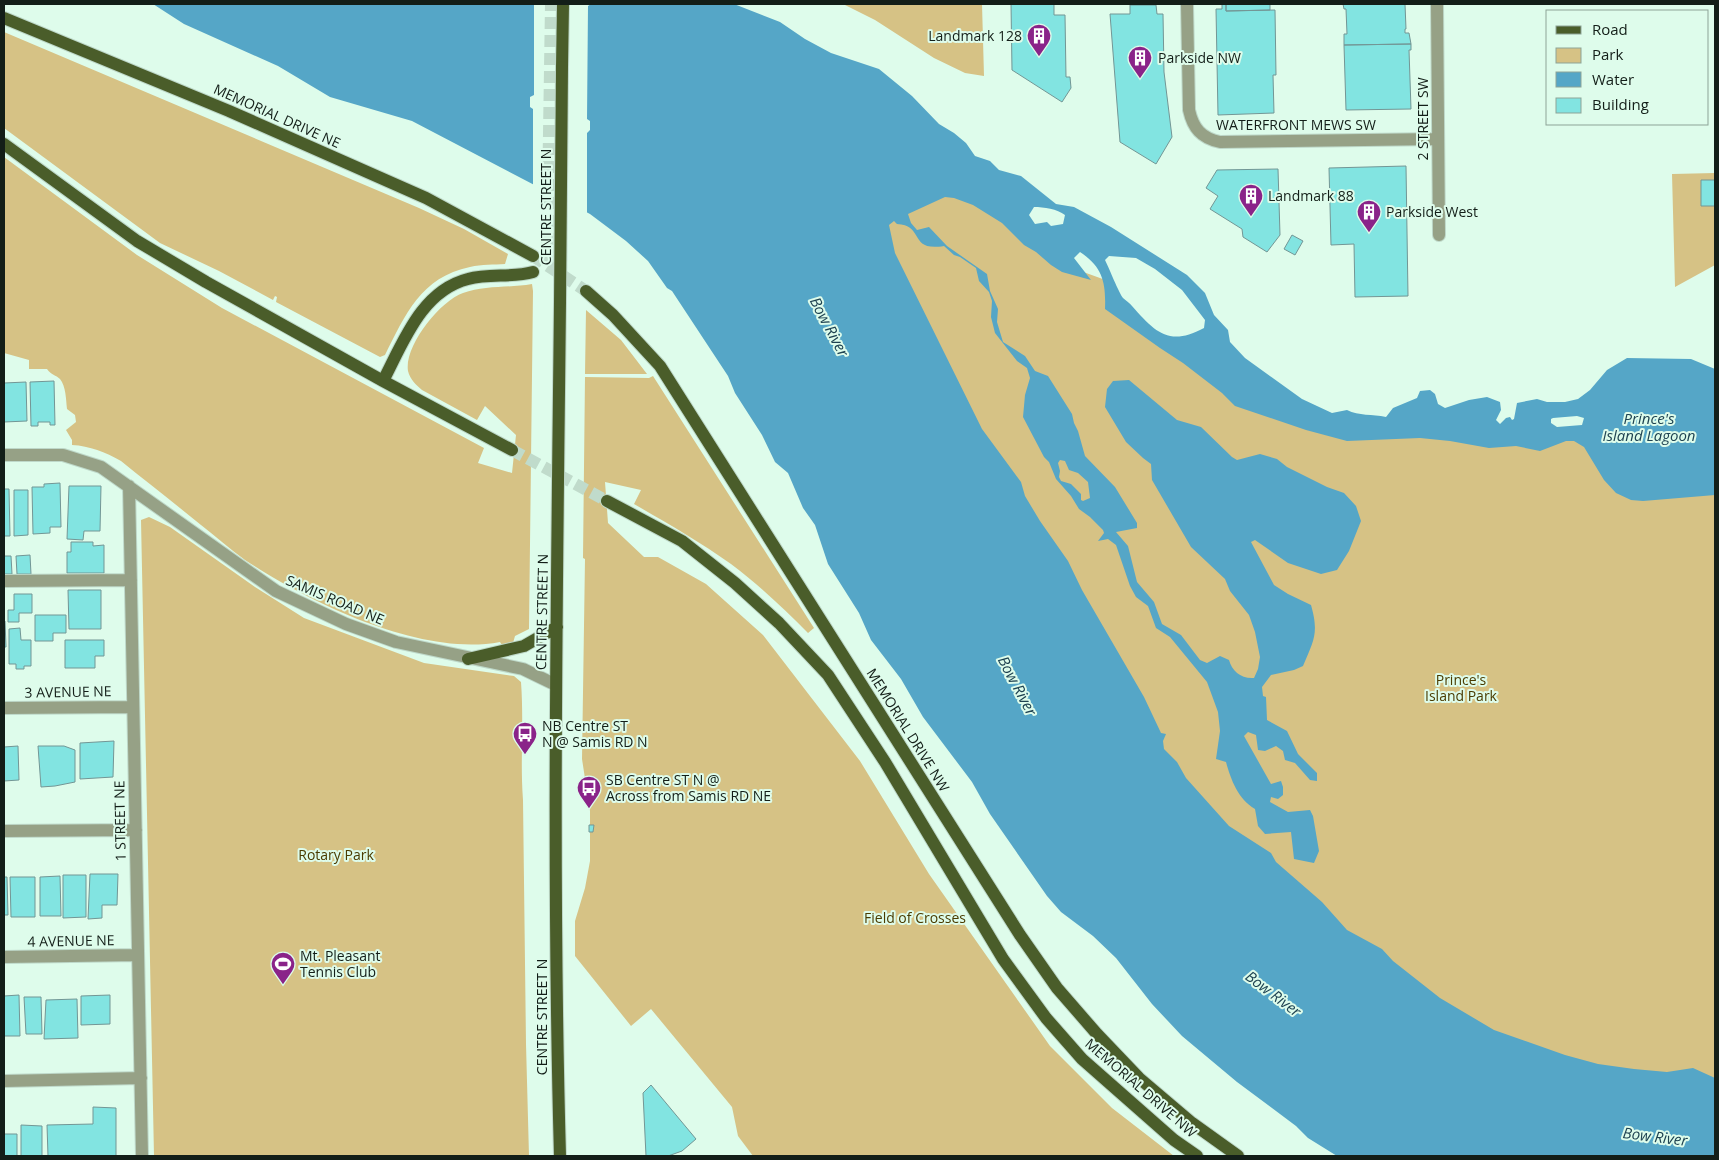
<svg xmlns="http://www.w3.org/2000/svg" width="1719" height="1160" font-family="'Open Sans',sans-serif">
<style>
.green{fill:#d6c285}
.water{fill:#55a6c7;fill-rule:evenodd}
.pier{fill:#defceb}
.building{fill:#82e4e1;stroke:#739695}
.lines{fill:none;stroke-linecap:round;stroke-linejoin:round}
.minor-tunnel{stroke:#c0dbcb;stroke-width:12;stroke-dasharray:12 6;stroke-linecap:butt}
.major-tunnel{stroke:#c0dbcb;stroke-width:12;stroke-dasharray:12 6;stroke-linecap:butt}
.minor-casing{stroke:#bed8c9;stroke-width:14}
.major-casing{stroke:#bed8c9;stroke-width:14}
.minor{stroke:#96a186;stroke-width:12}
.major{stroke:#4a5d2a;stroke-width:12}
.major-bridge-casing{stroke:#bed8c9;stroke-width:14;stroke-linecap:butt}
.major-bridge{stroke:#4a5d2a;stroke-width:12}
.labels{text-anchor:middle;stroke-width:4;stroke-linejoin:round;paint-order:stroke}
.poi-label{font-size:14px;fill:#131e18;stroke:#defceb;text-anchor:start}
.street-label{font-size:14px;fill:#131e18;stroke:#defceb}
.park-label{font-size:14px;fill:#4a3b00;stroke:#defceb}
.water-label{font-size:15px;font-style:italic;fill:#1e4251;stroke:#defceb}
</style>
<rect width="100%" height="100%" fill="#defceb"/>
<!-- green -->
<path class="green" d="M843,4H982L984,76L965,73L934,58L875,20Z
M4,32L419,208L464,229L508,254L505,264C494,265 482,264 470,267C421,277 405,315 385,355L380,357L276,302L277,297L275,296L273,300L219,271L160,243L4,128Z
M4,157L137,255L222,308L484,448L478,463L512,473L516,435L485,406L477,420L422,390C416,385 410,379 408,371C404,346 440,301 463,293C485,285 509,288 532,284L533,291L529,629L515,636L513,643L502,645L500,642C421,657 310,603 245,560C230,549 215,536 201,525C174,503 147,482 121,461C105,452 90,446 72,445V440L66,430L76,422L75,415L67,409C66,400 66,386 60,379C56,375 51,375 47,369H29V360L4,353Z
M1715,173V265L1675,287L1672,174Z
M944,192L973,200L1053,261L1111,282L1134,320L1307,425L1557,432L1715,487V1083L1597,1068L1490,1034L1369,956L1226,830L1159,750L978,432L887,254L886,216Z
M586,310L621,340L647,374H585Z
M653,376L814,628L808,633C784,609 759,585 731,564C700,542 667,523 634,504L641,490L605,482L608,523L644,557H658L706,584L763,635L860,761L929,874L1050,1046L1112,1108L1174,1156H753L738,1136L732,1107L651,1009L631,1026L575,956V921L585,888L590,861V811L582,759L585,559L583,558L585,377L649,378Z
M149,517L170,527L255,587L304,618L424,663L514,676L521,682C524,722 520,761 523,800L526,1044L529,1156H154L141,520Z"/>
<!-- water -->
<path class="water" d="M153,4H734L780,22L805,39L831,53L879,69L912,96L939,124L954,133L966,143L975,156L990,161L999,170L1021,176L1056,204L1074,207L1111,227L1187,275L1205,293L1214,315L1228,330L1230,342L1245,358L1302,399L1332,413L1347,410C1359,416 1372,414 1386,417L1393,408L1417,398L1420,391L1430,390L1435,394L1438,404L1445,408L1469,400L1487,397L1500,402L1501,410L1496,420L1500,424L1506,418L1510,417L1512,420L1514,419L1517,403L1537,399L1547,402H1565L1578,399L1590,390L1607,370L1627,358L1691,359L1715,369V495L1643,501L1631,500L1616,493L1604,480L1584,447L1574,441H1566L1540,451L1516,446L1489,448L1450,441L1420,438L1347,441L1306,430L1235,406L1222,393L1183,363L1160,348L1105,309C1106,283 1103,267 1080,252L1074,258L1091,280L1062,272L1051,265L1036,252L1024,245L1002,223L973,205L954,198L945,197L908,214L911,223L917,230L929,227L947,246L987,274L990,291L998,309L997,322L1003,342L1025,356L1035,371L1048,376L1072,414L1074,423L1078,431L1085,456L1115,487L1137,523V528L1116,532L1128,546L1137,582L1154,602L1162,624L1181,635L1200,660L1207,663L1220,656L1229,660C1232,671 1241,679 1254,678L1258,669L1260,657L1255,632L1249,615L1230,591L1225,579L1191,547L1152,480L1151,464L1143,458L1126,442L1105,407L1107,389L1113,381L1129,380L1177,420L1201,427L1232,457L1237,460L1260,454L1277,459L1287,467L1327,487L1344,493L1356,506L1361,521L1349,551L1337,570L1321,574L1288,563L1255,540L1251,542L1274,585L1288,594L1311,605C1319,633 1314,640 1303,666L1294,670L1271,675L1262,687L1263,696L1266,697L1267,720L1287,731L1298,754L1317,773V781L1310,780L1295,763L1285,760L1283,751L1276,746L1265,751L1258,750L1256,735L1248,732L1244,736L1271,784L1281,781L1283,787V795L1278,799L1271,797L1270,802L1288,812L1310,810L1313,816L1319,851L1314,863L1294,859L1291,832L1265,834L1258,826L1255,809C1238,799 1231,780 1226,762L1216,759L1220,731L1218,712L1207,682L1170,637L1156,628L1148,606L1136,597L1130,586L1116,545L1108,539L1098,541L1104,533L1103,530L1090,517L1079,509L1071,496L1056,479L1049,462L1044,457L1023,417L1025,395L1030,378L1027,368L1017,361L995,333L991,317L992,301L989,292L979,281L976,268L960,257L954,255L944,246C908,252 925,225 897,224L894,221L889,225L895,253L982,429L1021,482L1025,496L1040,521L1068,561L1082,590L1144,697L1161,733L1166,734L1163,741L1164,749L1177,762L1186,778L1229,826L1271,853L1276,862L1322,902L1347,930L1382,949L1393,961L1440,998L1494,1030L1565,1055L1598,1064L1634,1069L1667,1072L1693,1068L1715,1078V1156H1337L1308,1138L1296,1126L1237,1082L1182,1036L1152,1004L1116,958L1093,936L1061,912L1047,896L990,814L972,782L923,717L901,679L871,640L859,613L828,564L815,525L803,508L788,473L775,462L762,435L735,393L728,376L672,291L667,288L648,261L626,241L590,214L412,121L330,97L278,66L184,24ZM1034,207C1044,207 1057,209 1065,215L1063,224L1051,226L1047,222L1035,224L1029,215ZM1109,256L1136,258L1155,269L1182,290L1205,320L1204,328C1169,347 1155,332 1132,306C1130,303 1126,301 1123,298C1119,293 1109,268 1105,260ZM1577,416L1584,418L1582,425L1557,427L1551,423V419L1553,418ZM1060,460L1065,461L1069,470L1078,473L1088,482L1090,498L1083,501L1081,500V494L1071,484L1061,481L1059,477L1060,471L1058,463Z"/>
<!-- pier -->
<path class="pier" d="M534,4H591L588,6L587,119L590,121V130L587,133V216L533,188V109L530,107V97L534,95Z"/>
<!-- building -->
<path class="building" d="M1011,4H1054V15H1065L1066,77H1070L1071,88L1062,102L1012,70Z
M1222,4H1226V11L1275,10L1276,75H1273L1274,113L1218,115L1216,9H1222Z
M1226,4H1270V10L1226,11Z
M1343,4H1405L1406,29H1405V33H1409L1411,44L1344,45V34H1347L1346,9H1344Z
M1130,5H1156L1157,14H1163L1164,72L1172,137L1156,164L1120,142L1110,14H1130Z
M1411,44V50H1409L1411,109L1346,110L1344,45Z
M1406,166L1408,296L1355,297L1354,244L1331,245L1329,168Z
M1278,169L1280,235L1267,252L1243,237L1242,229L1210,209L1218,196L1206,188L1217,170Z
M1701,180H1715V206H1701Z
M1292,235L1303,241L1295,255L1284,249Z
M54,381L55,425H50V422H38V426H31L30,382Z
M26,382L27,421L4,422V383Z
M60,483L61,527H50V533L33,534L32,487H44V484Z
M69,486H101L100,531H84L83,540L67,539Z
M4,489H9L10,536H4Z
M14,490H28V535L14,536Z
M71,542H93V546L104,545V573H67V552H71Z
M30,555L31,574H17L16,556Z
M4,556H11L12,574H4Z
M68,590H101V629H69Z
M14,594H32V613H19V622H8V610H14Z
M35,615H66V633H53V641H35Z
M4,621H5L6,647H4Z
M20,628L21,640H31V666H24V669H16V664H9V629Z
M65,640H104V656H95V668H65Z
M114,741L113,777L80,779V743Z
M18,746L19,780L4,781V747Z
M38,746H64L75,750V782L55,786L41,787Z
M589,825H594L593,832H589Z
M90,874H118L117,905H102V918L88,919Z
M63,875H86V917L63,918Z
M60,876L61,916H40V877Z
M4,877H7L8,915H4Z
M10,877H35V917H11Z
M19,995L20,1036H4V996Z
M110,995V1024L81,1025V996Z
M24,997H41L42,1034H26Z
M77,999L78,1038L44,1039L46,1000Z
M651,1085L696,1139L682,1151L668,1156H646L643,1093Z
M93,1107L116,1108V1156H48L47,1125L93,1124Z
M21,1125L42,1126V1156H21Z
M4,1134H17V1156H4Z"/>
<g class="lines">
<!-- minor-tunnel -->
<path class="minor-tunnel" d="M547,263L551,4"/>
<!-- major-tunnel -->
<path class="major-tunnel" d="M533,256L586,291
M512,450L607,501"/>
<defs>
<path id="minor" d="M1187,4L1189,110C1193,128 1201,138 1220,142L1438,139
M1437,4L1439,235
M4,455H63L101,467L276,591L346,624L396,642L523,669L556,685
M129,486L142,1156
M4,581L131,580
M4,708L133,707
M4,831L136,830
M4,957L138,955
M4,1081L141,1078"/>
<path id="major" d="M4,18L229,111L426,198L533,256
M562,67L563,4
M4,144L137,241L206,282L383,381L512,450
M586,291L613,315L660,366L1020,935L1057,988L1097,1034L1139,1078L1192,1123L1238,1156
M383,381C403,343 421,291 468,279C489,273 512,278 533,272
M607,501L682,541L735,583L779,623L828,675L885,762L1003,959L1046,1018L1082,1059L1174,1140L1197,1156
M468,659L524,646L557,627
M560,1156C552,872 557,586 560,302"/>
</defs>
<!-- minor casing -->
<use href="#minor" class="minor-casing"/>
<!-- major casing -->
<use href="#major" class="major-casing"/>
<!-- minor -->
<use href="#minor" class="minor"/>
<!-- major -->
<use href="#major" class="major"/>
<defs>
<path id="major-bridge" d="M560,302L562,67"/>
</defs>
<!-- major-bridge casing -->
<use href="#major-bridge" class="major-bridge-casing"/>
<!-- major-bridge -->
<use href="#major-bridge" class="major-bridge"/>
</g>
<!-- icons -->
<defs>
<symbol id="building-pin" viewBox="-11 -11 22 30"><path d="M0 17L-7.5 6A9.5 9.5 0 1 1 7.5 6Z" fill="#8a2389" stroke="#defceb"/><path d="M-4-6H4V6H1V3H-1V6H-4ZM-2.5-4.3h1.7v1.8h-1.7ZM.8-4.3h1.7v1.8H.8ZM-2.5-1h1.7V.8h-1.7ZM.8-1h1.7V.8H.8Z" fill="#fff"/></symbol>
<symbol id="bus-pin" viewBox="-11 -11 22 30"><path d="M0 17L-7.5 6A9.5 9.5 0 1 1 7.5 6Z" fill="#8a2389" stroke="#defceb"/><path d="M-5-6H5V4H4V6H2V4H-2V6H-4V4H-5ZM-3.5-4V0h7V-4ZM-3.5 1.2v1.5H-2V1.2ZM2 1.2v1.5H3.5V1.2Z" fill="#fff"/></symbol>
<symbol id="stadium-pin" viewBox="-11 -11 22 30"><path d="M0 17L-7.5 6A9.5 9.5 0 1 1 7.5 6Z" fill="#8a2389" stroke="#defceb"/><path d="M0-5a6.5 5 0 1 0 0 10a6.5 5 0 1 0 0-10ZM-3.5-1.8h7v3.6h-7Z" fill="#fff"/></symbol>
</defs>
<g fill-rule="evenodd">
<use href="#building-pin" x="1025" y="22" width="28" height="38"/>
<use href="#building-pin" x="1126" y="44" width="28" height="38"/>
<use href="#building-pin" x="1237" y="182" width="28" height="38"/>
<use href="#building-pin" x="1355" y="198" width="28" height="38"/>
<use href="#bus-pin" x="511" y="720" width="28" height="38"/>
<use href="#bus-pin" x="575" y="774" width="28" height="38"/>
<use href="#stadium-pin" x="269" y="950" width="28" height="38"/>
</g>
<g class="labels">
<!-- poi labels -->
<g class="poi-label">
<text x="1022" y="41" text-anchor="end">Landmark 128</text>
<text x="1158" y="63">Parkside NW</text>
<text x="1268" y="201">Landmark 88</text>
<text x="1386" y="217">Parkside West</text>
<text x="542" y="731">NB Centre ST<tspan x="542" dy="16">N @ Samis RD N</tspan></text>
<text x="606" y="785">SB Centre ST N @<tspan x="606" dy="16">Across from Samis RD NE</tspan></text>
<text x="300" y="961">Mt. Pleasant<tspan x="300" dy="16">Tennis Club</tspan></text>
</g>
<!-- street labels -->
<g class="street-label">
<text transform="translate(277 116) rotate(24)" y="5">MEMORIAL DRIVE NE</text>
<text transform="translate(1423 119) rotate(-90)" y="5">2 STREET SW</text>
<text x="1296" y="130">WATERFRONT MEWS SW</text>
<text transform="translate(546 207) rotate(-90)" y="5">CENTRE STREET N</text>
<text transform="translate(335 600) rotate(23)" y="5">SAMIS ROAD NE</text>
<text transform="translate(542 612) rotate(-89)" y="5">CENTRE STREET N</text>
<text transform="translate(68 692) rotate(-1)" y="5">3 AVENUE NE</text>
<text transform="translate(908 730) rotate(58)" y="5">MEMORIAL DRIVE NW</text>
<text transform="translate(120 821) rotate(-91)" y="5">1 STREET NE</text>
<text transform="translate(71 941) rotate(-1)" y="5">4 AVENUE NE</text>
<text transform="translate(542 1017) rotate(-90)" y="5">CENTRE STREET N</text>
<text transform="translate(1141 1088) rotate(41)" y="5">MEMORIAL DRIVE NW</text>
</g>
<!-- park labels -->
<g class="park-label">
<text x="1461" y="685">Prince's<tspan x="1461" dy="16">Island Park</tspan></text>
<text x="336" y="860">Rotary Park</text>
<text x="915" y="923">Field of Crosses</text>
</g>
<!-- water labels -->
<g class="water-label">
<text transform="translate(829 327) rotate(62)" y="5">Bow River</text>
<text x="1649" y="424">Prince's<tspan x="1649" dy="17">Island Lagoon</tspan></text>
<text transform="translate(1017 686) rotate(62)" y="5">Bow River</text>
<text transform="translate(1273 994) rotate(37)" y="5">Bow River</text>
<text transform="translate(1655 1137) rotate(7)" y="5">Bow River</text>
</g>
</g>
<!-- border -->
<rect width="1719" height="1160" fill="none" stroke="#131e18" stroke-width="10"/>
<!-- legend -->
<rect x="1546" y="10" width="162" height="115" fill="#defceb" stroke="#8da397"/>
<rect x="1556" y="26" width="25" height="8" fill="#4a5d2a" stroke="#8da397"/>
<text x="1592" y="35" font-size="15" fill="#131e18">Road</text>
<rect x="1556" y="48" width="25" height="15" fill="#d6c285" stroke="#8da397"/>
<text x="1592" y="60" font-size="15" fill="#131e18">Park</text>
<rect x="1556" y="72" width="25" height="15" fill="#55a6c7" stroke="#8da397"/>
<text x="1592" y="85" font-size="15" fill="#131e18">Water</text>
<rect x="1556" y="98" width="25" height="15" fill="#82e4e1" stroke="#8da397"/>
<text x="1592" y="110" font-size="15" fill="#131e18">Building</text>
</svg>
